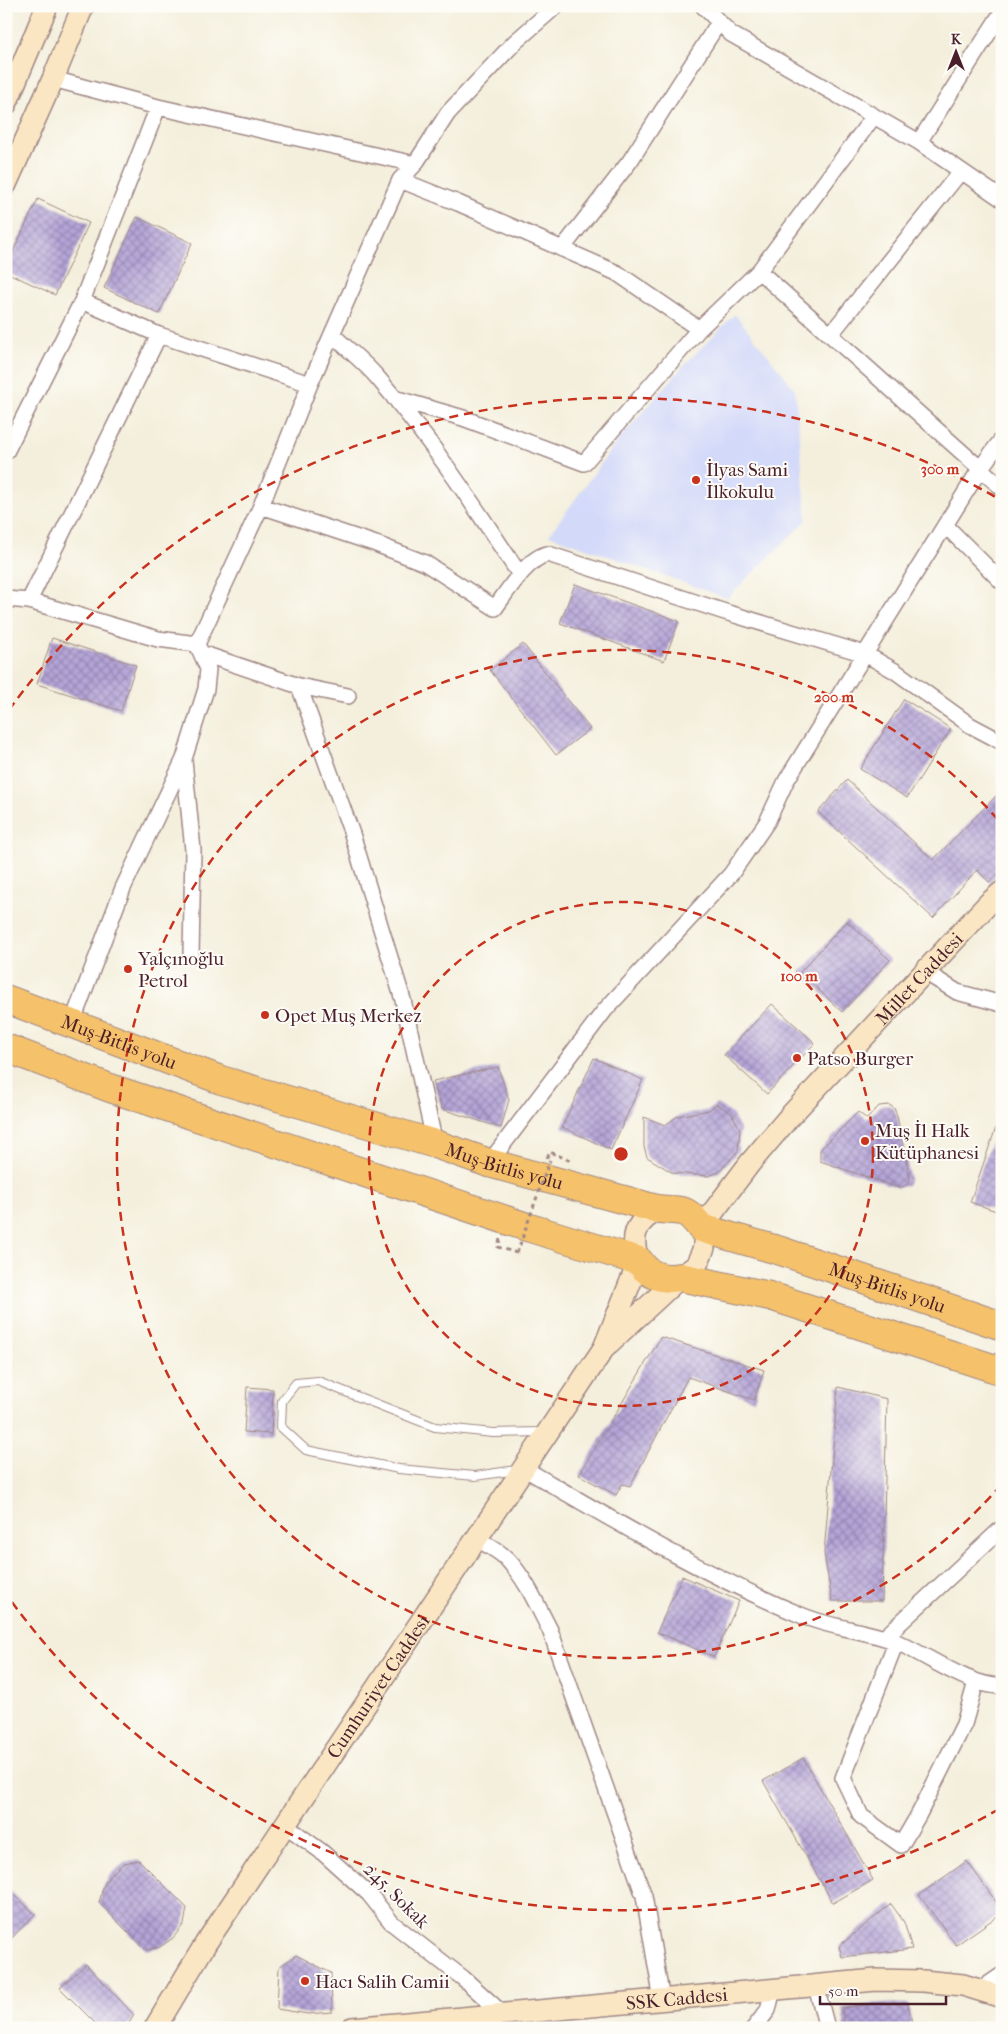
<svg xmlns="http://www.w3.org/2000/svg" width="1008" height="2034" font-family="'IM FELL French Canon',serif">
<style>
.built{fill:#d3d9f9}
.building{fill:url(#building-cross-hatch)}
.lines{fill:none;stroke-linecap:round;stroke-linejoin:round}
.lane-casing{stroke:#9f8784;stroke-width:10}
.street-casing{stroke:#9f8784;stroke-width:18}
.secondary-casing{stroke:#9f8784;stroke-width:24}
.highway-casing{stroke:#9f8784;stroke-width:30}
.path{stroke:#9f8784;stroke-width:3;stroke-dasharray:4 4;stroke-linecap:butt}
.lane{stroke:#fff;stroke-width:8}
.street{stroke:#fff;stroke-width:15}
.secondary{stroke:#fbe6c4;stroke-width:21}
.highway{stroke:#f5c16b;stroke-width:28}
.path-bridge{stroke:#9f8784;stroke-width:3;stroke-dasharray:4 4;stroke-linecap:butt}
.ring{fill:none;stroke:#c8321e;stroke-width:2.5;stroke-dasharray:9 6}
.poi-dot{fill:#c8321e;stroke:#fdfcf7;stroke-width:2}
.labels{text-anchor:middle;stroke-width:4;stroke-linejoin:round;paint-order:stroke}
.poi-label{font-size:19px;fill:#4a1f2b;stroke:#fdfcf7;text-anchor:start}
.street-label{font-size:19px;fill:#4a1f2b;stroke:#fdfcf7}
.centre{fill:#c8321e;stroke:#fdfcf7;stroke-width:2.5}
.ring-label{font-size:15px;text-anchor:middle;font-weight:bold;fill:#c8321e;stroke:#fdfcf7;stroke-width:4;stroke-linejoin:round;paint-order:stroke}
</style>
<defs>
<pattern id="building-cross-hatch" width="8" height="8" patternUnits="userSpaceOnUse" patternTransform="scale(1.25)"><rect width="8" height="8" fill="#b4a4d8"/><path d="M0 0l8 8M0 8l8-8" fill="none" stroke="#9485af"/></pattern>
</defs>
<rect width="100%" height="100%" fill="#fdfcf7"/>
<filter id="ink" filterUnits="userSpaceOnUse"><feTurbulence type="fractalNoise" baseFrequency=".02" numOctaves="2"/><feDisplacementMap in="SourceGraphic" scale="10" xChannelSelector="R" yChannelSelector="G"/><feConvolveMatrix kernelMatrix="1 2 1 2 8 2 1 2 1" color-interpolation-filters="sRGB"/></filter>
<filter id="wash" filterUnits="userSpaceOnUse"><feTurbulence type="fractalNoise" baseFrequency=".0096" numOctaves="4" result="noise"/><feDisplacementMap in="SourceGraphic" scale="20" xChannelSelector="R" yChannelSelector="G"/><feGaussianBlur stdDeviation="1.12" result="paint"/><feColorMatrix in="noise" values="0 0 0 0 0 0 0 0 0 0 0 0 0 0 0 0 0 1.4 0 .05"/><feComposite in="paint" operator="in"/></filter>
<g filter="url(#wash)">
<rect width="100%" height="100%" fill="#f4efdc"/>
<!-- built -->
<path class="built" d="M735,314L795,389L807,520L727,598L549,535L619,439L688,361Z"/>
<g id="blocks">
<!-- building -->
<path class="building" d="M38,199L89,223L55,295L6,272V266Z
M137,217L192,243L159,314L104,288Z
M575,584L679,621L664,661L560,623Z
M52,638L136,665L121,711L37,684Z
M523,644L590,729L556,755L490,670Z
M904,699L951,729L907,798L860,769Z
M847,780L933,860L1002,790V870L989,882L977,870L933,918L818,812Z
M847,921L890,960L842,1012L800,972Z
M772,1004L815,1043L767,1094L724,1055Z
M594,1058L643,1080L611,1150L562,1127Z
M498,1067L509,1100L501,1128L442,1109L433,1081Z
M717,1104L732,1114L740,1129L738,1151L719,1172L708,1176L673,1173L647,1157L644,1147V1117L665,1125L678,1116L709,1110Z
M889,1105L894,1108L897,1116L910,1178L907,1185L899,1188L820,1161V1150L858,1112L867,1119L879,1106Z
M1000,1116H1002V1213L970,1202Z
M661,1337L764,1370L754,1400L688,1377L630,1486L622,1484L616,1495L579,1475Z
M247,1387L273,1389L271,1434L244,1432Z
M838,1387L887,1399L882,1601H832L824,1553Z
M682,1576L739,1601L714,1657L657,1632Z
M803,1758L873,1880L833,1903L763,1781Z
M139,1860L187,1908L184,1924L173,1938L160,1947L146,1950L99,1903L103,1887L110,1875L124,1863Z
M967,1861L1002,1910V1913L956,1945L919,1895Z
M6,1887L35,1914L6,1944Z
M891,1904L904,1922L912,1949L842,1957L839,1946Z
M296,1955L331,1973L332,2012L308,2014L277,2009L279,1967Z
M86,1964L134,2015L126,2028H100L60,1988Z
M880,2003L908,2004L913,2028H845L842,2008Z"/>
</g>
</g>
<g filter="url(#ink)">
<use href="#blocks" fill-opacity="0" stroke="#9f8784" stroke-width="1"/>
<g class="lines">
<defs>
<path id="lane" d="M517,1470L475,1476L399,1469L306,1450L281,1427L282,1401L296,1383L318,1381L435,1427L493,1433L545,1432"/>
<path id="street" d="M703,6L731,34L919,142L1002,199
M53,79L158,107L415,164
M919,142L1002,12
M400,180L458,203L617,273L699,329
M562,249L630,161L719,22
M759,271L1002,488
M82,301L159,335L310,384
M333,335C347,349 364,362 377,377C431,439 475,507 520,575
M830,335L961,171
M394,398L463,418L584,463L699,329L759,271L874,116
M6,452L82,301L158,107
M261,506L376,544L425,563L495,608C507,592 528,557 548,554L725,612L865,654L895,671L970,725L1002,742
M946,526L1002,582
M6,599L29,601L158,639L197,644
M29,601L159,335
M201,653L299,686L348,696
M299,686L352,834L403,1000L435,1144
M184,761L193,850L191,956
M925,972L957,992L1002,1004
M72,1023L123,888L184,759L206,689L208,669L197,644L261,506L310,384L400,180L415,164L448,113L515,42L556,6
M489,1163L605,1010L731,874L767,822L786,781L980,469L1002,439
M525,1469C615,1521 706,1576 803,1616C832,1628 864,1630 894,1641C926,1654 969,1687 1002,1686
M477,1539C487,1545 499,1551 507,1559C526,1579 537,1605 550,1630L644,1896L662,2000
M884,1638L1002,1528
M896,1642L843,1778L861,1816L901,1845L919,1814L964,1724L976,1682
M285,1825L322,1852L369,1894L392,1923L463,1978L503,2014
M816,1986L827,2028
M980,1990L1002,1975
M754,2028L768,2010L773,1989"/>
<g id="secondary">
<path d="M6,104L47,6"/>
<path d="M6,184L53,79L83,6"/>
<path id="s1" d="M609,1343L680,1277L696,1266L704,1248V1238L701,1228L750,1163L790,1116L989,903L1002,892"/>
<path id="s2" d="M155,2028L206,1943L604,1348L639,1261C629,1236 636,1220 661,1209"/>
<path id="s3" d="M352,2028L876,1980L923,1981L963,1985L1002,1997"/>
</g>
<g id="highway">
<path id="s4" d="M6,999L221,1080L435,1144L489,1163L639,1204C646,1206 652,1208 659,1209C682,1212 685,1206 701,1228L781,1251L1002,1326"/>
<path d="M6,1048L110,1088L530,1228L639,1261C649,1276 662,1280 680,1277L770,1296L1002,1371"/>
</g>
</defs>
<!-- lane casing -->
<use href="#lane" class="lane-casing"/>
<!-- street casing -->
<use href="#street" class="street-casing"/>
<!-- secondary casing -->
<use href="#secondary" class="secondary-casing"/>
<!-- highway casing -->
<use href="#highway" class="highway-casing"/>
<!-- path -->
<path class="path" d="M547,1158L550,1152L571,1161
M500,1239L498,1247L517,1253"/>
<!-- lane -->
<use href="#lane" class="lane"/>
<!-- street -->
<use href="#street" class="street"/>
<!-- secondary -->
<use href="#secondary" class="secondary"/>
<!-- highway -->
<use href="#highway" class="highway"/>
<!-- path-bridge -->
<path class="path-bridge" d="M517,1253L550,1160"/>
</g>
</g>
<!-- distance rings -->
<g class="ring">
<circle cx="621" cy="1154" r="252"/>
<path d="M1001 1485A504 504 0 1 1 1001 823"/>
<path d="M999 1809A756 756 0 0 1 9 1598M9 710A756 756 0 0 1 999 499"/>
</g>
<!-- markers -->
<g class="poi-dot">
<circle cx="696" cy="480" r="5"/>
<circle cx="128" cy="969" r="5"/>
<circle cx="265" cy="1015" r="5"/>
<circle cx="797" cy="1058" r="5"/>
<circle cx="865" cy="1141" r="5"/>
<circle cx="305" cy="1981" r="5"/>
</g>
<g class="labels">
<!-- poi labels -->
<g class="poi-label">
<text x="706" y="476">İlyas Sami<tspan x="706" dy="22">İlkokulu</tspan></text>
<text x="138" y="965">Yalçınoğlu<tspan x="138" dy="22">Petrol</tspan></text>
<text x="275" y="1022">Opet Muş Merkez</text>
<text x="807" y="1065">Patso Burger</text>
<text x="875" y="1137">Muş İl Halk<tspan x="875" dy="22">Kütüphanesi</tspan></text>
<text x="315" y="1988">Hacı Salih Camii</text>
</g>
<!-- street labels -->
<g class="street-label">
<text dy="7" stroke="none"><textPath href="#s1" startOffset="488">Millet Caddesi</textPath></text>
<text dy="7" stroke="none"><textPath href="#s4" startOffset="121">Muş-Bitlis yolu</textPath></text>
<text dy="7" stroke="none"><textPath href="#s4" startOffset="526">Muş-Bitlis yolu</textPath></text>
<text dy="7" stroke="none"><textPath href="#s4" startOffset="931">Muş-Bitlis yolu</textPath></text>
<text dy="7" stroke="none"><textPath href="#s2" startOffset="408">Cumhuriyet Caddesi</textPath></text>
<text transform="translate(397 1895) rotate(45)" y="7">245. Sokak</text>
<text dy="7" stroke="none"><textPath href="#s3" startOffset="326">SSK Caddesi</textPath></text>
</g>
</g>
<circle cx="621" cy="1154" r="8" class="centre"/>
<g class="ring-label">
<text x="940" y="474">300 m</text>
<text x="834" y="702">200 m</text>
<text x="799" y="981">100 m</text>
</g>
<!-- margin -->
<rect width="1008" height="2034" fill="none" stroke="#fdfcf7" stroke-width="25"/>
<!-- north arrow -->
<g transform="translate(956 52)" stroke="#fdfcf7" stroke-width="4" paint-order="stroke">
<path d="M0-4L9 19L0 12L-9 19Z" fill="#4a1f2b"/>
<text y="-8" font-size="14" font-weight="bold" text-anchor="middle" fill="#4a1f2b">K</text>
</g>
<!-- scale -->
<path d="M820 1996v8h126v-8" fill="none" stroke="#4a1f2b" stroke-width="2.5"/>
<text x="828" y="1996" font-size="15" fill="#4a1f2b" stroke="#fdfcf7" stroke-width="4" paint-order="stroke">50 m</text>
</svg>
